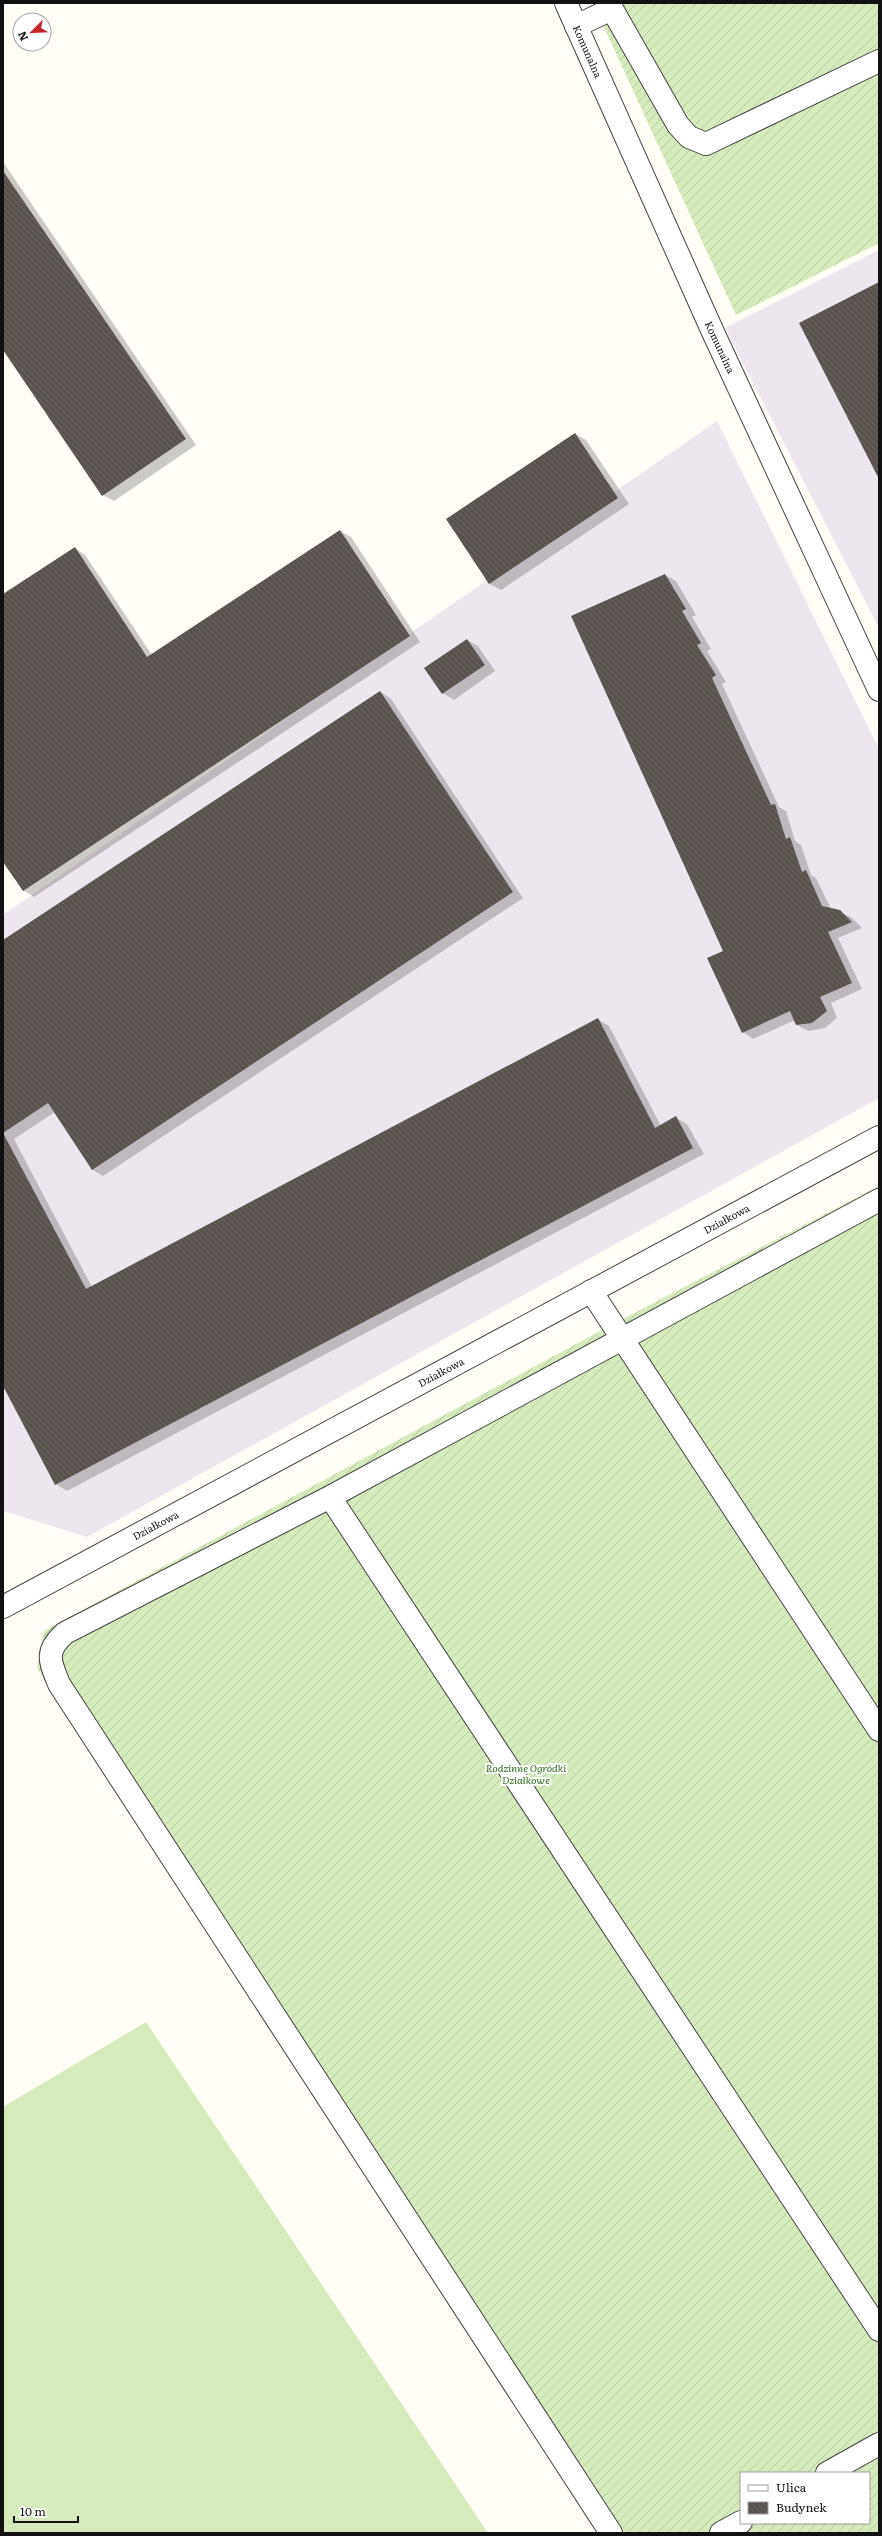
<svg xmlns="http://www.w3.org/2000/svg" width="882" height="2536" font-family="Literata,serif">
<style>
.industrial{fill:#eee6ef}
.grass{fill:#d5ebbd}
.garden{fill:url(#garden-furrows);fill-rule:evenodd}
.shadow{fill:#0003}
.building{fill:url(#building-back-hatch)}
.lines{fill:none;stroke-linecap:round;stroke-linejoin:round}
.lane-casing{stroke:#444;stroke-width:24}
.street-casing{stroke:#444;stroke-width:24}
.lane{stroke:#fff;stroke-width:22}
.street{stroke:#fff;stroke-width:22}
.labels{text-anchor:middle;stroke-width:4;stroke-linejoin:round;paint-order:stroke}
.street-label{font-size:10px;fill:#111;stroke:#fff}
.park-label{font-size:10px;font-style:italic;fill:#2f6b1f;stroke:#fff}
</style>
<defs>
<pattern id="garden-furrows" width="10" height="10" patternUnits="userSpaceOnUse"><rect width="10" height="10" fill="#d5ebbd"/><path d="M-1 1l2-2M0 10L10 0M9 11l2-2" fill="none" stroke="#b6c8a1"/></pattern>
<pattern id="building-back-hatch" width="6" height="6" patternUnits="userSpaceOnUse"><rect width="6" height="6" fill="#5a524d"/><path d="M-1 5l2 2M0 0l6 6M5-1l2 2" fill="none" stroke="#6d6662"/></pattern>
</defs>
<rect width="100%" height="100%" fill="#fffdf5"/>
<!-- industrial -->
<path class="industrial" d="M879,250V628L725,328Z
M717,421L879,749V1098L87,1537L3,1511V915Z"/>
<!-- grass -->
<path class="grass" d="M146,2022L488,2533H3V2107Z"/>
<!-- garden -->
<path class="garden" d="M593,3H879V243L736,315Z
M879,1186V2533H599L37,1668L44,1631L613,1324ZM741,2473H869V2523H741Z"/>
<!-- shadow -->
<path class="shadow" d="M3,162L196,445L114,501L103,495L3,348Z
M576,434L586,440L629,504L501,590L490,584L448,519Z
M340,531L351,537L420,642L34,897L23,890L3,860V596L75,548L85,555L152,655Z
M665,575L676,581L696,615L692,617L711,649L707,651L726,682L722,684L779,807L786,811L795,841L801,845L811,875L816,878L831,909L851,917L862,928L838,938L862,989L831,1003L837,1018L825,1028L808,1031L797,1025L795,1020L753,1039L743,1032L724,951Z
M467,640L478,646L495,671L454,700L443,693Z
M381,692L391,699L523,898L103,1176L93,1170L55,1112L14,1139L92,1287L598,1019L609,1026L661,1126L676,1118L687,1124L704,1154L67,1491L56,1484L3,1384V941Z"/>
<!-- building -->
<path class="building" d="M3,171L186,439L102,496L3,350Z
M879,282V479L799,323Z
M575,433L618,498L489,584L446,519Z
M340,530L410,636L23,891L3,862V594L75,547L147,657Z
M665,574L686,609L682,611L701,643L697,645L716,675L712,678L771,805L775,804L786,839L790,837L802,872L806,870L822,906L840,910L852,922L828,932L852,983L820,997L827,1011L812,1023L796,1025L790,1011L742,1033L707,958L723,951L571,616Z
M467,639L485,665L442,694L424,668Z
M380,691L513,892L92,1170L48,1103L3,1133L86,1289L598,1018L655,1128L676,1116L693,1148L55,1485L3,1386V940Z"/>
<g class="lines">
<defs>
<path id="lane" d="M612,9L678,125L689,137L706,144L879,61
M576,26L612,9L610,3
M591,1291L879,1730
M330,1497L879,2330
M827,2473L879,2444
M611,2533L59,1684C50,1661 44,1652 65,1633L330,1497L879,1200
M721,2533L741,2522"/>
<g id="street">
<path id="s1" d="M566,3L712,330L879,690"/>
<path id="s2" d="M3,1607L879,1137"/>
</g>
</defs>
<!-- lane casing -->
<use href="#lane" class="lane-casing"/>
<!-- street casing -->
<use href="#street" class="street-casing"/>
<!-- lane -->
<use href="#lane" class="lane"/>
<!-- street -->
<use href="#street" class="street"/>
</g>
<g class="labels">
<!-- street labels -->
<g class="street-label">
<text dy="4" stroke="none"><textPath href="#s1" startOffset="53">Komunalna</textPath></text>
<text dy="4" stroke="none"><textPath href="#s1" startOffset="377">Komunalna</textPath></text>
<text dy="4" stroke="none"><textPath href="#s2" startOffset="821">Działkowa</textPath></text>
<text dy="4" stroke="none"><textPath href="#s2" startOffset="497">Działkowa</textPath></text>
<text dy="4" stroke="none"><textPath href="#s2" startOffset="173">Działkowa</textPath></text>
</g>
<!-- park labels -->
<g class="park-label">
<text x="526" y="1772">Rodzinne Ogródki<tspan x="526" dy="12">Działkowe</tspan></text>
</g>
</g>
<!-- border -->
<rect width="882" height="2536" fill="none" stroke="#111111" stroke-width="8"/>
<!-- legend -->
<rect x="740" y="2472" width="130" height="52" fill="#ffffff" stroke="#a0a0a0"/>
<rect x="748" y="2485" width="20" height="6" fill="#ffffff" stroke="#a0a0a0"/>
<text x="776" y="2492" font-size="12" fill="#111111">Ulica</text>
<rect x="748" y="2502" width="20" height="12" fill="url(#building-back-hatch)" stroke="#a0a0a0"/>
<text x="776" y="2512" font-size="12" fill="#111111">Budynek</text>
<!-- north arrow -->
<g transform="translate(32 32) rotate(246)"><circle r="19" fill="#ffffff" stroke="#a0a0a0"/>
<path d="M0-3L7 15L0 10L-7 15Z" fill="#c4262e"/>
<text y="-6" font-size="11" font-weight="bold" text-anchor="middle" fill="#111111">N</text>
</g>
<!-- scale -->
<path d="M14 2516v6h64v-6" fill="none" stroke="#111111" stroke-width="2"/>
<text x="20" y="2516" font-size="12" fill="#111111" stroke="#ffffff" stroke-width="3" paint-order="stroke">10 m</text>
</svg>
